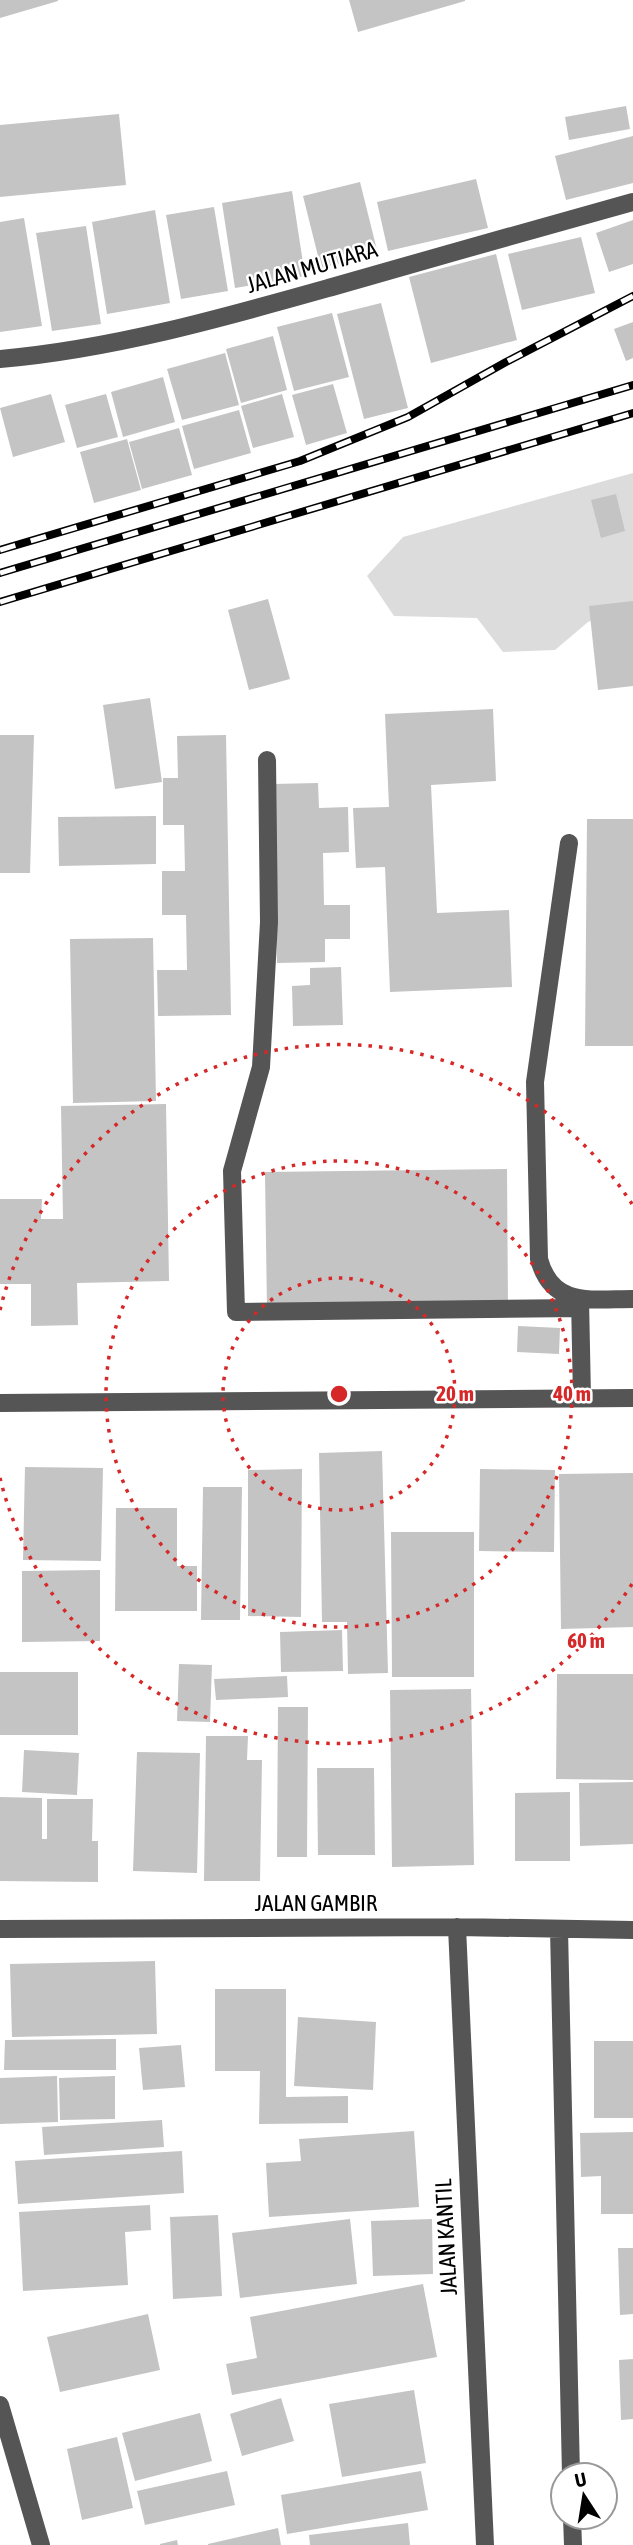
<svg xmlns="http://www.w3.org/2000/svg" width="633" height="2545" font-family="'Asap Condensed',sans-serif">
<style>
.green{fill:#dcdcdc}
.building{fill:#c4c4c4}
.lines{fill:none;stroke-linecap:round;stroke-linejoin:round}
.minor{stroke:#555;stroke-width:18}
.rail-casing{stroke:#000;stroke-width:8}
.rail{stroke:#fff;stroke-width:5;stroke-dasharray:16;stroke-linecap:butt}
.ring{fill:none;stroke:#d62828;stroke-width:3.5;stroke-dasharray:3.5 7}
.labels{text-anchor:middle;stroke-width:5;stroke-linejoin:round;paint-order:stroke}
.street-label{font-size:23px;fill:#000;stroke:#fff}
.centre{fill:#d62828;stroke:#fff;stroke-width:3.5}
.ring-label{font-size:21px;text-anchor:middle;font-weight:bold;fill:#d62828;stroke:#fff;stroke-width:5;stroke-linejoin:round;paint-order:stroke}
</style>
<rect width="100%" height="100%" fill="#fff"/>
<!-- green -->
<path class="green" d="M633,473V601L588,622L555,650L503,652L477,618L394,616L367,576L403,537Z"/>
<!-- building -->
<path class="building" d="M0,0H58V1L0,18Z
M349,0H465V1L358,32Z
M626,106L630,129L569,140L565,117Z
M119,114L126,185L0,197V125Z
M633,136V183L566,200L555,156Z
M476,179L488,228L388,251L377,202Z
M360,182L378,254L321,268L303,196Z
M292,191L305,276L235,288L222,203Z
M214,207L228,291L181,299L166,215Z
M155,210L170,303L107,314L92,222Z
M24,218L42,326L0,332V222Z
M633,220V264L609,272L596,233Z
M86,226L101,324L52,331L36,233Z
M581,237L595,293L522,310L508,254Z
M496,254L517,340L431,363L409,277Z
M381,303L408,408L364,419L337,314Z
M332,313L349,377L294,391L277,327Z
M633,322V358L626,361L614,329Z
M273,336L287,390L241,403L226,349Z
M225,353L239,405L182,420L167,369Z
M163,377L175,422L123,437L111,392Z
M333,384L347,433L306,445L292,395Z
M51,394L65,442L13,457L0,408Z
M106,394L118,437L77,448L65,405Z
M282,394L294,437L253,448L241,406Z
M239,410L251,453L194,469L182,426Z
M179,428L192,475L142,489L129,442Z
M127,439L141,490L94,503L80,452Z
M616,494L625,531L601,538L591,500Z
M268,599L290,679L249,690L228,610Z
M633,601V686L598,690L589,606Z
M150,698L162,782L115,789L103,705Z
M493,709L496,781L431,785L437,913L509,910L512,987L390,992L385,867L356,868L353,808L389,807L385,714Z
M0,735H34L30,873H0Z
M226,735L231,1015L158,1016L157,970H187L186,915H162V871H185L184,825H163V778H178L177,736Z
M318,783L319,808L348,807L349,852L323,853L324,905H350V939H325V962L277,963L273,784Z
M156,816V864L59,866L58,817Z
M587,819H633V1046H585Z
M153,938L156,1101L73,1103L70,939Z
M341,967L343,1025L293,1026L292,986L310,985V968Z
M166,1104L169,1281L77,1283L78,1325L31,1326V1284H0V1199H42L41,1219H63L61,1106Z
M507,1169L508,1307L267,1310L265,1172Z
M518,1326L560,1328L559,1354L517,1352Z
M382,1451L388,1673L348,1674L347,1622H322L319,1453Z
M25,1467L103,1468L101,1561L23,1560Z
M302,1469L301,1617L248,1616V1470Z
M480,1469L555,1470L554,1552L479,1551Z
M633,1473V1627L561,1629L559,1474Z
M203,1487H242L240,1620H201Z
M116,1508H177V1566H197V1611H115Z
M391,1532H474V1677H392Z
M100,1570V1641L22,1642V1571Z
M342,1630L343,1671L281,1672L280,1632Z
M179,1664L212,1665L210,1722L177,1721Z
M0,1672H78V1735H0Z
M557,1674H633V1780L556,1779Z
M287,1676L288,1697L216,1700L214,1679Z
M471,1689L474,1865L392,1867L390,1690Z
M278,1707H308L307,1857H277Z
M206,1736H248L247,1760H262L260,1881H204Z
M24,1750L79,1753L77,1795L22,1792Z
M137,1752L200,1753L197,1873L133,1871Z
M317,1768H374L375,1855H318Z
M633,1782V1844L580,1846L579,1783Z
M570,1792V1861H515V1793Z
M0,1797L42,1798V1839H47V1799H93L92,1841H98V1882L0,1881Z
M155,1961L157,2034L12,2037L10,1964Z
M215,1989H286V2097L348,2096V2123L259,2124L260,2071H215Z
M298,2017L376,2022L373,2090L294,2086Z
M116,2039V2070H4L5,2040Z
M594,2041H633V2118H594Z
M181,2045L185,2087L143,2090L139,2048Z
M57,2076L58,2122L0,2124V2078Z
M115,2076V2119L60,2120L59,2078Z
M162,2120L164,2147L44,2155L42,2127Z
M414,2131L419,2207L269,2217L266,2163L301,2161L299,2139Z
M633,2132V2214H601V2176L581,2177L580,2133Z
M182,2151L184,2193L18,2204L15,2161Z
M150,2205L151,2230L125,2232L128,2285L23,2291L19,2212Z
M218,2215L222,2296L173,2299L170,2217Z
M350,2219L357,2284L240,2298L232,2233Z
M432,2219L433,2274L373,2276L371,2221Z
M618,2248H633V2314L620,2315Z
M423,2284L437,2357L232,2395L226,2364L257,2358L250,2317Z
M148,2314L160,2370L60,2392L47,2337Z
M633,2359V2419L621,2420L619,2360Z
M414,2390L426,2463L342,2477L329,2404Z
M281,2398L294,2441L242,2456L230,2414Z
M200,2413L212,2461L135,2481L122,2433Z
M117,2437L133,2508L82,2520L67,2449Z
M227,2471L235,2505L145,2525L137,2491Z
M421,2471L428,2510L287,2534L281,2495Z
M408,2523L410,2545H310L309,2535Z
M278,2528L281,2545H208V2544Z
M177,2540L178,2545H160V2544Z"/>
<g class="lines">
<!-- minor -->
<path class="minor" d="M0,359C113,349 222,318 332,287C432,258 533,230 633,202
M267,760L269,922L261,1067L232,1171L236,1312L580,1308
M569,843L535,1082L539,1259C552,1308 592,1299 633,1299
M580,1299L582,1398
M0,1403L633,1398
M457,1927L485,2545
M0,1929L457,1927L633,1930
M559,1929L571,2475
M0,2405L41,2545
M572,2517L573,2545"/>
<defs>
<path id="rail" d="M0,550L300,461L408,417L506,362L633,296
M0,573L633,385
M0,602L633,413"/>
</defs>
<!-- rail casing -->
<use href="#rail" class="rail-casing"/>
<!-- rail -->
<use href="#rail" class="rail"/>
</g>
<!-- distance rings -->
<g class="ring">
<circle cx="339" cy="1394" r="116"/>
<circle cx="339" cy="1394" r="233"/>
<path d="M632 1584A349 349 0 0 1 0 1478M0 1310A349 349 0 0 1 632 1204"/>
</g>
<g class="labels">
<!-- street labels -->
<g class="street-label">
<text transform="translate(312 267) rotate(-16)" y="8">JALAN MUTIARA</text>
<text x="316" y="1911">JALAN GAMBIR</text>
<text transform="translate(446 2237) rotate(-93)" y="8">JALAN KANTIL</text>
</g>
</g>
<circle cx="339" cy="1394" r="10" class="centre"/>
<g class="ring-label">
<text x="455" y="1401">20 m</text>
<text x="572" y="1401">40 m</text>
<text x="586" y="1648">60 m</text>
</g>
<!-- north arrow -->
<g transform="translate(584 2496) rotate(348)"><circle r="33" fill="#ffffff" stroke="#999999" stroke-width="2"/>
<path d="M0-5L12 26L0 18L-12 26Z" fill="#000000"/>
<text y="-10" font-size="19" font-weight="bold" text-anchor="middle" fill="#000000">U</text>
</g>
</svg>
